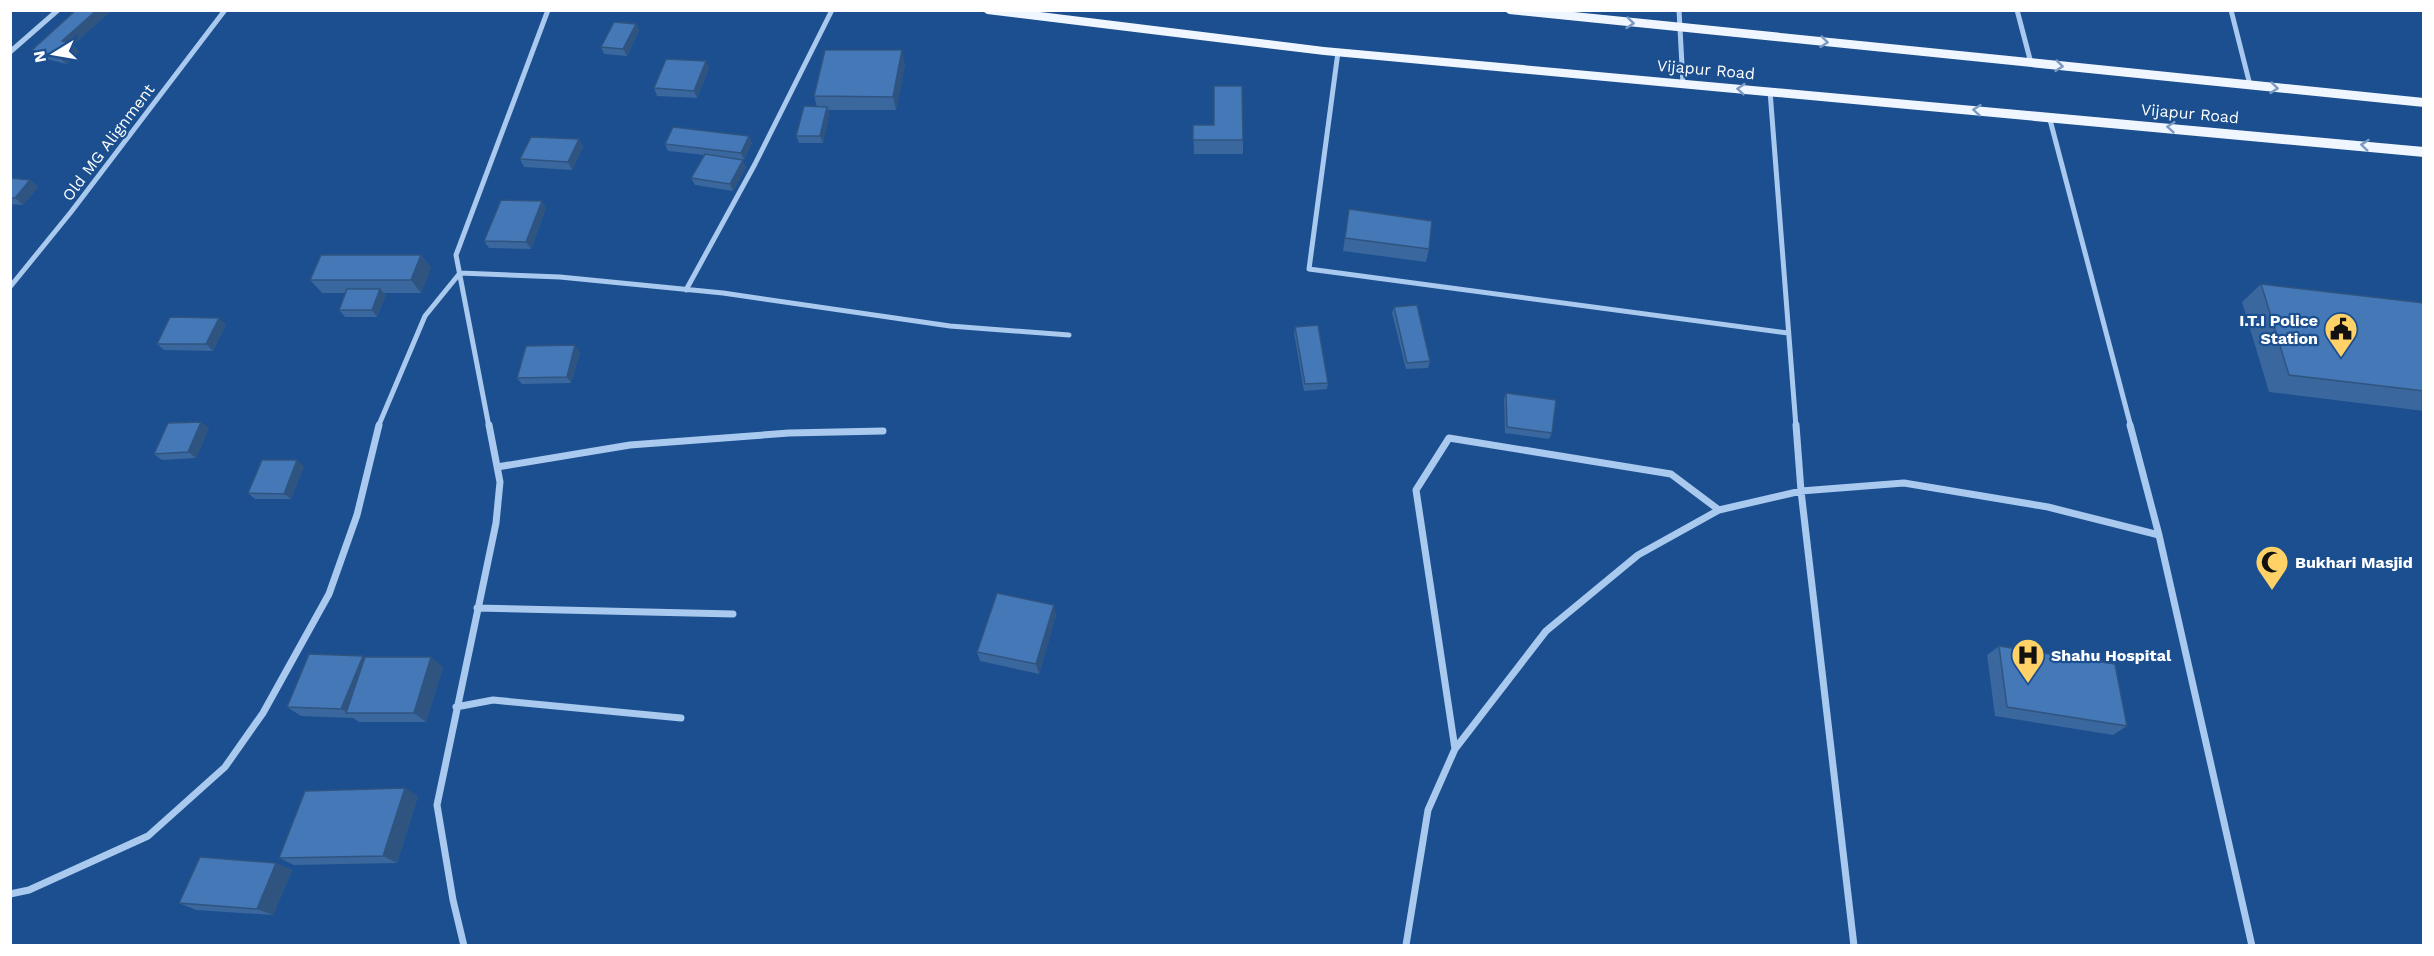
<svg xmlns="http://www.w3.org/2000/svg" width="2434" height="956" font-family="'Work Sans',sans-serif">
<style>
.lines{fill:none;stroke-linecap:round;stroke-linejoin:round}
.street-far1{stroke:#a9c9ee;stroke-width:5}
.street{stroke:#a9c9ee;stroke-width:7}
.primary{fill:#f0f6ff;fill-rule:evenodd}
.wall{fill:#3a679d}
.shaded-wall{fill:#305480}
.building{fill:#4478b7;stroke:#305480;stroke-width:1.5}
.oneway{stroke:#7b9ac1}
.labels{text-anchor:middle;stroke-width:4.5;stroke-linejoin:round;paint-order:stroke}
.street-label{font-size:16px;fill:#fff;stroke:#1b4f8f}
.poi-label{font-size:16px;font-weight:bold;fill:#fff;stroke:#1b4f8f;text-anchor:start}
</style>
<rect width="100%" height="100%" fill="#1b4f8f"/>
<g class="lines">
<!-- street-far1 -->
<path class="street-far1" d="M1679,10L1683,84
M2017,10L2031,63
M2231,10L2250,85
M10,52L58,10
M1338,52L1309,269L1788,333
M1770,91L1796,427
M2049,116L2131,427
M10,287L71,212L225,10
M686,290L755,164L832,10
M378,427L425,316L460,273L560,277L723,293L950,326L1069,335
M489,427L456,255L548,10"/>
<!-- street -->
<path class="street" d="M1796,425L1801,491L1854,946
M2130,425L2159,535L2252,946
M497,467L630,445L789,433L883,431
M477,608L733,614
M456,707L493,700L681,718
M1455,749L1416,490L1449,438L1671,474L1719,510
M10,894L29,890L148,836L225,767L263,713L329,594L357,515L379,425
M1406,945L1428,810L1455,749L1546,631L1638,555L1719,510L1801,491L1904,483L2048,507L2159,535
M464,946L453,900L437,805L496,523L500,482L489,425"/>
<!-- primary -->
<path class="primary" d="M981,10H1024L1324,47L2424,147V157L1324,55L987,14Z
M1503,10H1554L2424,98V107L1509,14Z"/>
</g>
<!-- wall -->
<path class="wall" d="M76,10H112L73,45L79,52L66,64L39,57L32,50Z
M636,24L639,31L627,56L604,54L601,47Z
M905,64L896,110H828L829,114L823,143H799L796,136L817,107L814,96Z
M709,68L697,98L657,96L654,88Z
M1193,125L1243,140V154H1194Z
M579,139L583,147L572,170L524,167L520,159Z
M752,143L744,160L736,159L746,167L733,191L695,185L691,178L704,155L668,151L665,144Z
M10,178L30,180L38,187L23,205L10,204Z
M546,208L531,249L489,248L484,241Z
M1349,209L1429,249L1426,262L1343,251Z
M421,255L431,268L421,293H383L386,295L377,317H345L339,310L346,293H322L310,280Z
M2261,284L2424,303V411L2269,392L2242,302Z
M1394,307L1430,361L1428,368L1406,369L1392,313Z
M226,324L213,351L164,350L157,344Z
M1295,327L1328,383L1327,389L1304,391L1294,333Z
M580,352L571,383L522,384L517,378Z
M1506,393L1552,433L1549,439L1505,433L1504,399Z
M209,428L196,458L162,460L154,454Z
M304,466L291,499H255L248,493Z
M1056,615L1039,674L980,661L977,652Z
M1999,646L2127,726L2113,735L1995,716L1987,655Z
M365,657L443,667L426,722H359L353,718L301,716L287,707Z
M418,796L397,863L294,865L279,858Z
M276,863L292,870L273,915L196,910L179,903Z"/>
<!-- shaded-wall -->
<path class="shaded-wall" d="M97,10H112L73,45L79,52L66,64L59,57L62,41Z
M636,24L639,31L627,56L623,49Z
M902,50L905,64L896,110L893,97Z
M706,61L709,68L697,98L694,91Z
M827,107L829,114L823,143L820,136Z
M749,136L752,143L744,160L741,153Z
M579,139L583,147L572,170L568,162Z
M743,160L746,167L733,191L730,184Z
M30,180L38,187L23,205L15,198Z
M542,201L546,208L531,249L526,242Z
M421,255L431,268L421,293L411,280Z
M380,289L386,295L377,317L372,310Z
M219,318L226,324L213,351L206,344Z
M575,345L580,352L571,383L567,377Z
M201,422L209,428L196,458L188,452Z
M297,460L304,466L291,499L284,494Z
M1054,605L1056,615L1039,674L1036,664Z
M363,656L375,665L348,713L341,709Z
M431,657L443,667L426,722L414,713Z
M405,788L418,796L397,863L383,856Z
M276,863L292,870L273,915L257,909Z"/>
<!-- building -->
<path class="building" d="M76,10H97L62,41L72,44L59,57L32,50Z
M614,22L636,24L623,49L601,47Z
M825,50H902L893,97L814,96Z
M666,59L706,61L694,91L654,88Z
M1214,86H1242L1243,140H1193V125H1214Z
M804,106L827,107L820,136H796Z
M673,127L749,136L741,153L665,144Z
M531,137L579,139L568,162L520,159Z
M705,154L743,160L730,184L691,178Z
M10,178L30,180L15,198H10Z
M501,200L542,201L526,242L484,241Z
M1349,209L1432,221L1429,249L1345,238Z
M321,255H421L411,280H310Z
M2261,284L2424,303V391L2289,375Z
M347,289H380L372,310H339Z
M1417,305L1430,361L1407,363L1394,307Z
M170,317L219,318L206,344H157Z
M1318,325L1328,383L1305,384L1295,327Z
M575,345L567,377L517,378L526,346Z
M1506,393L1556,400L1552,433L1507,427Z
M201,422L188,452L154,454L168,423Z
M262,460H297L284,494L248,493Z
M997,593L1054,605L1036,664L977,652Z
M1999,646L2115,664L2127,726L2007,707Z
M309,654L363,656L341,709L287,707Z
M365,657H431L414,713H346Z
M405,788L383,856L279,858L305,791Z
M200,857L276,863L257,909L179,903Z"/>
<!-- one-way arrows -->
<defs><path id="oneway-chevron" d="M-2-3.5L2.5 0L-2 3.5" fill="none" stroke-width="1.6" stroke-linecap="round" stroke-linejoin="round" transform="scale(1.5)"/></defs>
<g class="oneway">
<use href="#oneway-chevron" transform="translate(1630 23) rotate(6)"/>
<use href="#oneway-chevron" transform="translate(1824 42) rotate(6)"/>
<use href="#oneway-chevron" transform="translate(2059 66) rotate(6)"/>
<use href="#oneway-chevron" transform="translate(2274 88) rotate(6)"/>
<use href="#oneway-chevron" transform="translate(1741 89) rotate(-175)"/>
<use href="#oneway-chevron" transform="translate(1977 110) rotate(-175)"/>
<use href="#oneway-chevron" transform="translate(2171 127) rotate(-175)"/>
<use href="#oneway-chevron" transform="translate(2365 145) rotate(-174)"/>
</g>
<!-- icons -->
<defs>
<symbol id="civic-pin" viewBox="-11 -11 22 30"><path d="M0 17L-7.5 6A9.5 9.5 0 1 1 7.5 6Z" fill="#ffd166" stroke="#1b4f8f"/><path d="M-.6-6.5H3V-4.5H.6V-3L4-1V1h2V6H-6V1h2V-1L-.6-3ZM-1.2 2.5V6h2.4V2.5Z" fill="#111"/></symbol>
<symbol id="mosque-pin" viewBox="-11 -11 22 30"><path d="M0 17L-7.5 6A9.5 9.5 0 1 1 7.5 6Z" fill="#ffd166" stroke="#1b4f8f"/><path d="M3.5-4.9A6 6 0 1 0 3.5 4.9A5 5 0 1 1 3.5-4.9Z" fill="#111"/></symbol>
<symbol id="hospital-pin" viewBox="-11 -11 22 30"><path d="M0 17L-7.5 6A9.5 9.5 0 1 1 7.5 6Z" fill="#ffd166" stroke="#1b4f8f"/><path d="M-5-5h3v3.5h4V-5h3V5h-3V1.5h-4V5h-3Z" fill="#111"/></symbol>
</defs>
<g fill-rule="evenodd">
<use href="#civic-pin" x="2322" y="310" width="38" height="52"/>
<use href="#mosque-pin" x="2253" y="543" width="38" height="52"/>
<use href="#hospital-pin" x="2009" y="636" width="38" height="52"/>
</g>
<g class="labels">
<!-- street labels -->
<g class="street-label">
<text transform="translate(1706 69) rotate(5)" y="6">Vijapur Road</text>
<text transform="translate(2190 113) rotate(5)" y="6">Vijapur Road</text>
<text transform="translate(108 142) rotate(-53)" y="6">Old MG Alignment</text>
</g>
<!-- poi labels -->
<g class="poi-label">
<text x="2318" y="326" text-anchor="end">I.T.I Police<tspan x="2318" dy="18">Station</tspan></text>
<text x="2295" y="568">Bukhari Masjid</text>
<text x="2051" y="661">Shahu Hospital</text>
</g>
</g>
<!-- border -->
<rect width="2434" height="956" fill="none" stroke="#ffffff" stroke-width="24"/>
<!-- north arrow -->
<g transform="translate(54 54) rotate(259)" stroke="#1b4f8f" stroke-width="4.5" paint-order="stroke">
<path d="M0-4.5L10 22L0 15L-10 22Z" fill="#ffffff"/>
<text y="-9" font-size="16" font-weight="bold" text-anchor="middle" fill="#ffffff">N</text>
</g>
</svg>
